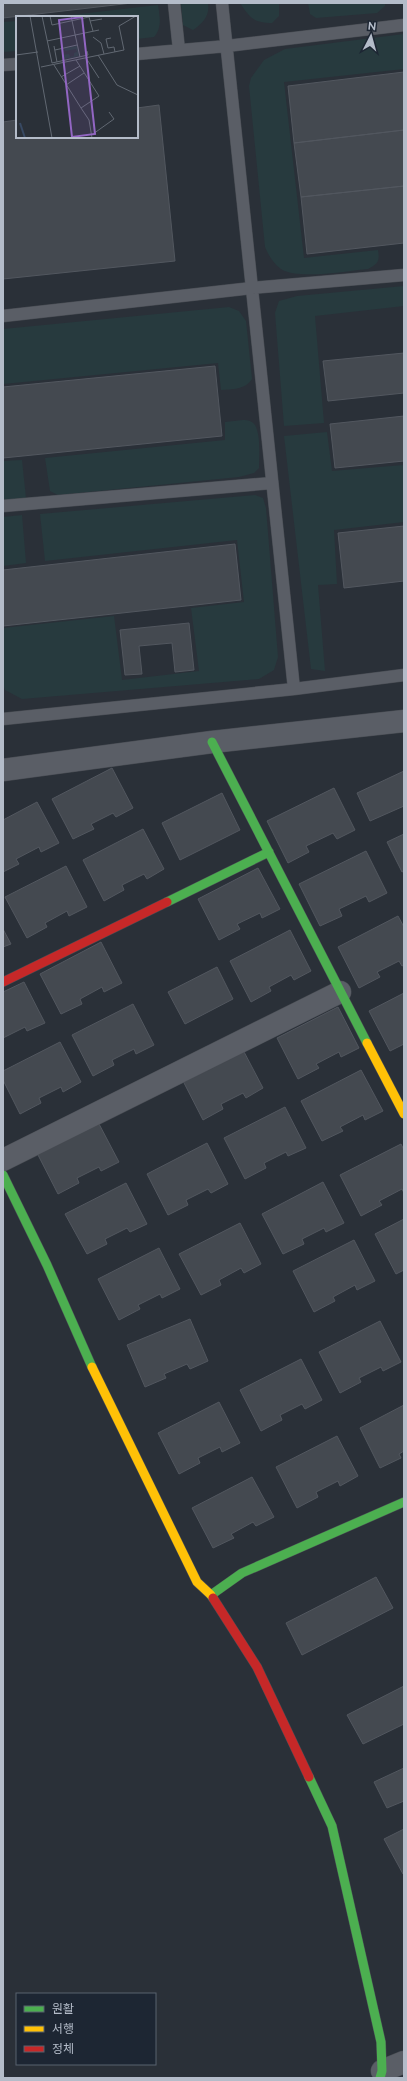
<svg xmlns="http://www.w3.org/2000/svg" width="407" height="2081" font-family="Raleway,'Noto Sans KR',sans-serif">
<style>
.green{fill:#273a3e}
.building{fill:#444950;stroke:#52575f}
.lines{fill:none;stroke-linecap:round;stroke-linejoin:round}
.lane-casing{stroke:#484c53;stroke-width:13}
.street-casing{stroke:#484c53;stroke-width:23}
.fast-casing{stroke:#484c53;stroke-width:10}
.slow-casing{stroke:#484c53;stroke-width:10}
.jam-casing{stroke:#484c53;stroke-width:10}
.lane{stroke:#5a5e66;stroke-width:12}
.street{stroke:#5a5e66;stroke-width:22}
.fast{stroke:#4caf50;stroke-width:9}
.slow{stroke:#ffc107;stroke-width:9}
.jam{stroke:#c62828;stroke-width:9}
.inset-river{fill:none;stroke:#384963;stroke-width:2}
.inset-road{fill:none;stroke:#616872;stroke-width:1}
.view{fill:#9266c3;fill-opacity:0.15;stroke:#9266c3;stroke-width:2}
.inset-edge{fill:none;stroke:#b4bcc9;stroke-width:2}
</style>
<rect width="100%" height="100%" fill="#2a3038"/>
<!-- green -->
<path class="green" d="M181,3H208C210,16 203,23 193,30L183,25Z
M240,3H279V16L272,23C254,23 250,18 240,3Z
M308,3H385V6L377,13L316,18L310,14Z
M158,5C160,17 162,28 154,37L137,39V17H53Z
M17,21V51L3,52V22Z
M404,34V69L284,82L304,258L378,250C380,261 378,264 368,269C347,271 298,280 281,269C273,263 269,256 265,247L249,86L251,78L264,60L285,49Z
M404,286V306L315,316L324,423L284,426L275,313L279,301L297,296Z
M229,307L239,311L246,321L252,379C245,390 232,389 221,390L218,363L3,384V329Z
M243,420C248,420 252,421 255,425C261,436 259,455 259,468L254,473L239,477L58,495L50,491L45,458L225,440V422Z
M327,432L332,471L404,465V522L334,530L337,584L318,585L325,671L311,669L284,436Z
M22,460L26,498L3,500V461Z
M255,495L263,498L266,508L278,657L274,670L259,679L22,699L5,690L3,684V628L114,616L122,680L199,671L191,608L244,602L237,540L45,561L40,514Z
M22,515L26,563L3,566V517Z"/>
<!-- building -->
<path class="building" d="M3,3H132L3,18Z
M404,72V130L294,143L288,86Z
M159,105L175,261L3,279V122L17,120V137H137V108Z
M404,130V186L301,197L294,143Z
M404,186V243L307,254L301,197Z
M404,353V393L328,401L323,361Z
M215,366L222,436L3,458V387Z
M404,416V461L335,468L330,424Z
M404,526V581L344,588L338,533Z
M235,544L241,600L3,626V570Z
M189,623L194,670L175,672L172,643L139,646L142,674L125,675L120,630Z
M112,768L133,808L116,817L113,813L91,824L94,829L73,839L52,799Z
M404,771V806L370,821L357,793Z
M334,788L355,830L337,839L333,833L306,846L309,852L288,863L267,821Z
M222,793L240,830L180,860L162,823Z
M37,802L59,843L41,852L39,847L16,859L19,864L3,872V820Z
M143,829L164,869L147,879L144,874L122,885L124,890L104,901L83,860Z
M404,834V871L402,872L387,842Z
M366,851L387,893L369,902L366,896L339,909L342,916L320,926L299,884Z
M66,866L87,907L69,916L67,911L45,923L47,927L27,938L5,897Z
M258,868L280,909L262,918L260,913L237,924L240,929L219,940L198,899Z
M398,916L404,927V965L402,966L399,961L377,972L380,977L359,988L338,947Z
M3,929L11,944L3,947Z
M290,930L311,971L294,980L291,975L269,987L271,991L251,1002L230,961Z
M101,942L122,983L104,992L102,987L80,999L82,1004L61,1014L40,974Z
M217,967L233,999L185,1024L168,992Z
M24,982L45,1023L27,1031L25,1027L3,1038V992Z
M404,993V1044L390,1051L369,1011Z
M133,1004L154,1045L136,1054L134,1049L112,1060L114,1065L93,1076L72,1035Z
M338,1007L359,1048L341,1057L339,1052L316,1064L319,1068L298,1079L277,1038Z
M60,1042L81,1082L63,1092L61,1087L39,1098L41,1103L20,1114L3,1080V1071Z
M242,1048L263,1088L246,1098L243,1093L221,1104L223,1109L203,1120L182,1079Z
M361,1070L383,1111L365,1120L363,1115L340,1127L343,1131L322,1141L301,1101Z
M285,1107L306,1148L288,1156L286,1152L264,1163L266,1168L245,1179L224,1138Z
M98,1122L119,1162L101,1171L99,1167L77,1178L79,1183L58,1194L37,1153Z
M207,1143L228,1184L211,1193L208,1189L186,1200L188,1205L168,1215L147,1174Z
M401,1144L404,1150V1193L402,1189L379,1201L382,1205L361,1216L340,1175Z
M323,1182L344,1223L326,1232L324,1228L302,1239L304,1244L283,1254L262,1214Z
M126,1183L147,1224L130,1232L127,1228L105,1239L107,1244L87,1254L65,1214Z
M404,1219V1270L396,1274L375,1234Z
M240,1223L261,1264L244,1273L241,1268L219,1280L221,1285L201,1295L179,1254Z
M354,1240L375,1281L357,1290L355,1285L333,1297L335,1301L314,1312L293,1271Z
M159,1248L180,1289L162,1298L160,1294L138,1305L140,1309L119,1320L98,1279Z
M190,1319L208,1361L190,1369L187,1364L164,1374L166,1378L145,1387L127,1345Z
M380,1321L401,1362L383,1371L381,1367L359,1378L361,1382L340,1393L319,1352Z
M301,1359L322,1400L305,1409L302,1404L280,1415L282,1420L261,1431L240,1390Z
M219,1402L240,1443L222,1452L220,1447L198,1458L200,1463L179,1474L158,1433Z
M404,1405V1451L399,1454L401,1458L380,1468L360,1428Z
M337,1436L358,1476L340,1486L338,1481L316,1492L318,1497L297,1508L276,1467Z
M252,1477L274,1517L256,1526L253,1522L231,1534L234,1538L213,1548L192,1508Z
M376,1577L393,1608L302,1655L286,1623Z
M404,1686V1724L363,1744L347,1715Z
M404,1768V1801L387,1808L374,1782Z
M404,1829V1874H403L384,1839Z"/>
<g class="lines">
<defs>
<path id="lane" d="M174,3L179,50
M222,3L294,689
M137,54L227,46L404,25
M3,65L17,64
M3,316L252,288L404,275
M3,506L272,483
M3,719L294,689L404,675"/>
<path id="street" d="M3,770L212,742L404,721
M3,1160L340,992
M382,2071L404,2062"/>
<path id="fast" d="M212,742L367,1043
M167,902L269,852
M3,1175L47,1265L92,1367
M213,1598L211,1595L242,1573L404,1502
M309,1777L332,1826L381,2042L382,2071L380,2078"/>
<path id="slow" d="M367,1043L404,1114
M92,1367L197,1582L211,1595"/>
<path id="jam" d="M3,982L167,902
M213,1598L257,1667L309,1777"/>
</defs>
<!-- lane casing -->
<use href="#lane" class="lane-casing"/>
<!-- street casing -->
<use href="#street" class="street-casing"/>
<!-- fast casing -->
<use href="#fast" class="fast-casing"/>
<!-- slow casing -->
<use href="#slow" class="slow-casing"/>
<!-- jam casing -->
<use href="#jam" class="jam-casing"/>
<!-- lane -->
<use href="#lane" class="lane"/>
<!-- street -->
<use href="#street" class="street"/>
<!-- fast -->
<use href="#fast" class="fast"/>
<!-- slow -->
<use href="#slow" class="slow"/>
<!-- jam -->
<use href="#jam" class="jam"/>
</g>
<!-- overview -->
<g transform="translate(16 16)">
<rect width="122" height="122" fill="#2a3038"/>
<path d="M61,30L63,40L48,43L47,39L53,38L54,41L58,40V37L61,36L60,33L49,35V32Z" fill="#273a3e"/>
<path class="inset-river" d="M4,107L9,122"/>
<path class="inset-road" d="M14,0L36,122M26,0L36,47L72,39L71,35M34,0L36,9L73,1M55,0L64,41M73,1L77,15M74,5L86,3M77,21L85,27L88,38M95,22L90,23L92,32L98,31L99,36M31,25L83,14M38,30L41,46M39,34L61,29M0,39L22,36M82,39L101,69L122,79M70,42L83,62M60,44L83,80L65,92L73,104L76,122M38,49L65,92M25,51L108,34L103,10L120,0M45,61L64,50M50,69L68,57M77,118L98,103L93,96"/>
<path class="view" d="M66,1L79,118L56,121L43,4Z"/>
<rect width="122" height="122" class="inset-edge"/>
</g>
<!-- border -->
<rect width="407" height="2081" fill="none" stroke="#b4bcc9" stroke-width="8"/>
<!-- legend -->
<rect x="16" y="1993" width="140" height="72" fill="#1d2633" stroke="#59626f"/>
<rect x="24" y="2006" width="20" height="6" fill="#4caf50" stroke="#59626f"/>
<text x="52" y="2013" font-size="12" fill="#b4bcc9">원활</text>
<rect x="24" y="2026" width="20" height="6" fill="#ffc107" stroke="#59626f"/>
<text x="52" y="2033" font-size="12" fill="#b4bcc9">서행</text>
<rect x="24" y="2046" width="20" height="6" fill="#c62828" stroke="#59626f"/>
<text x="52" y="2053" font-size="12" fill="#b4bcc9">정체</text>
<!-- north arrow -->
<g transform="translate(371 36) rotate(6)" stroke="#1d2633" stroke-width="3" paint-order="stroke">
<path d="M0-3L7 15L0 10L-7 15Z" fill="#b4bcc9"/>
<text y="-6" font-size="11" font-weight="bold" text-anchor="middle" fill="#b4bcc9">N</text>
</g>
</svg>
